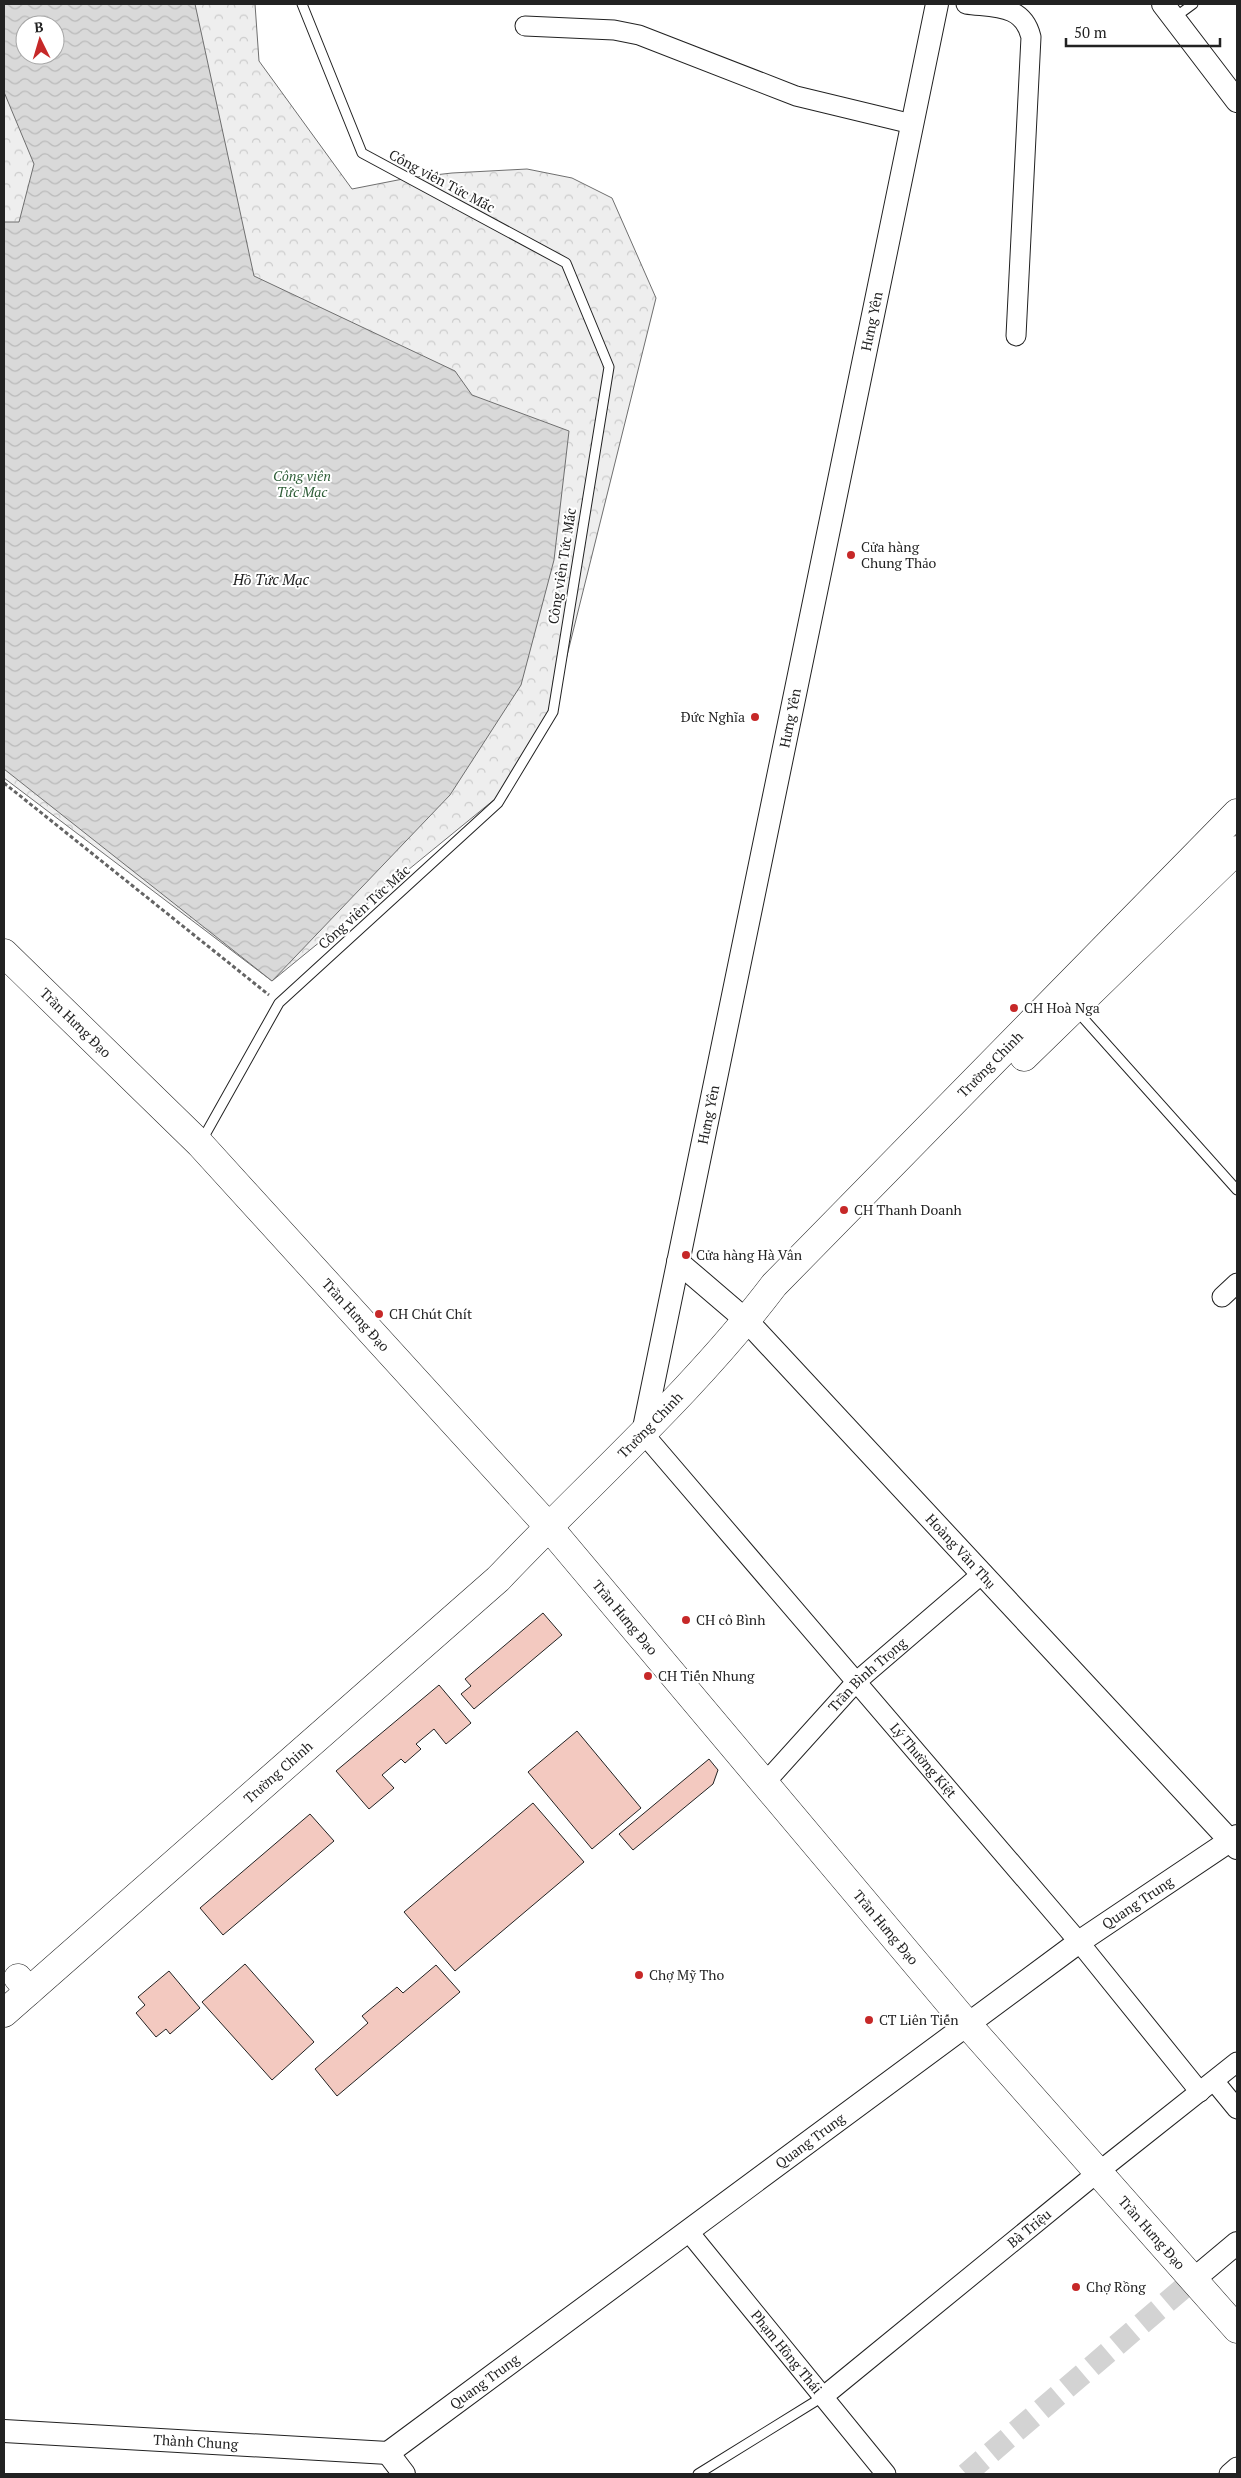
<svg xmlns="http://www.w3.org/2000/svg" width="1241" height="2478" font-family="'PT Serif',serif">
<style>
.park{fill:url(#park-crowns);stroke:#6f6f6f;fill-rule:evenodd}
.water{fill:url(#water-waves);stroke:#6f6f6f;fill-rule:evenodd}
.building{fill:#f3c9c0;stroke:#222}
.lines{fill:none;stroke-linecap:round;stroke-linejoin:round}
.tertiary-tunnel{stroke:#d3d3d3;stroke-width:22;stroke-dasharray:22 11;stroke-linecap:butt}
.service-casing{stroke:#222;stroke-width:11}
.minor-casing{stroke:#222;stroke-width:21}
.tertiary-casing{stroke:#222;stroke-width:24}
.primary-casing{stroke:#222;stroke-width:29}
.trunk-casing{stroke:#222;stroke-width:29}
.path{stroke:#646464;stroke-width:3;stroke-dasharray:4 2.5;stroke-linecap:butt}
.service{stroke:#fff;stroke-width:9}
.minor{stroke:#fff;stroke-width:19}
.tertiary{stroke:#fff;stroke-width:22}
.primary{stroke:#fff;stroke-width:28}
.trunk{stroke:#fff;stroke-width:28}
.poi-dot{fill:#c62828;stroke:#fff;stroke-width:2}
.labels{text-anchor:middle;stroke-width:4;stroke-linejoin:round;paint-order:stroke}
.street-label{font-size:14px;fill:#222;stroke:#fff}
.park-label{font-size:14px;font-style:italic;fill:#2f5e38;stroke:#fff}
.poi-label{font-size:14px;fill:#222;stroke:#fff;text-anchor:start}
.water-label{font-size:15px;font-style:italic;fill:#222;stroke:#fff}
</style>
<defs>
<pattern id="park-crowns" width="20" height="18" patternUnits="userSpaceOnUse" patternTransform="scale(1.25)"><rect width="20" height="18" fill="#eee"/><path d="M2 6a3 3 0 1 1 6 0M12 15a3 3 0 1 1 6 0" fill="none" stroke="#ccc"/></pattern>
<pattern id="water-waves" width="16" height="10" patternUnits="userSpaceOnUse" patternTransform="scale(1.25)"><rect width="16" height="10" fill="#d9d9d9"/><path d="M0 5q4-4 8 0t8 0" fill="none" stroke="#bababa"/></pattern>
</defs>
<rect width="100%" height="100%" fill="#fff"/>
<!-- park -->
<path class="park" d="M4,4H255L259,61L352,189L408,178L452,173L527,169L572,178L612,198L656,298L553,712L506,790L272,981L4,778ZM25,25H55V55H25Z"/>
<!-- water -->
<path class="water" d="M4,4H195L254,276L455,371L472,395L569,431L554,560L521,685L450,795L272,981L4,769V222H19L34,164L4,92ZM25,25H55V55H25Z"/>
<!-- building -->
<path class="building" d="M543,1613L562,1635L474,1709L461,1694L471,1686L465,1679Z
M439,1685L471,1723L446,1744L434,1729L416,1744L421,1749L405,1763L401,1759L382,1775L394,1788L369,1809L336,1771Z
M577,1731L641,1808L592,1849L528,1772Z
M709,1759L718,1770L713,1784L633,1850L619,1834Z
M533,1803L584,1862L455,1971L404,1912Z
M310,1814L334,1841L223,1935L200,1908Z
M245,1964L314,2042L272,2080L202,2002Z
M436,1965L460,1992L337,2096L315,2069L368,2023L362,2016L397,1987L403,1993Z
M169,1971L200,2008L170,2034L166,2029L156,2037L136,2013L145,2005L138,1997Z"/>
<g class="lines">
<!-- tertiary-tunnel -->
<path class="tertiary-tunnel" d="M966,2474L1194,2279"/>
<defs>
<path id="service" d="M1174,18L1193,4
M1076,1010L1237,1190
M201,1142L279,1003L498,803L553,712L609,367L566,263L362,153L302,4
M698,2474L824,2396"/>
<g id="minor">
<path d="M966,4C994,8 1023,4 1031,37L1016,336"/>
<path d="M525,26L614,30L639,35L796,96L912,124"/>
<path d="M1222,1297L1237,1283"/>
<path id="s1" d="M643,1433L1079,1942L1200,2092"/>
<path id="s2" d="M763,1785L856,1682L983,1573"/>
<path d="M1214,2081L1237,2109"/>
<path id="s3" d="M688,2231L886,2474"/>
<path id="s4" d="M824,2396L1097,2173L1237,2062"/>
<path d="M1229,2474L1237,2467"/>
</g>
<g id="tertiary">
<path d="M1163,4L1237,101"/>
<path id="s5" d="M678,1262L747,1321L1237,1848"/>
<path id="s6" d="M643,1433L937,4"/>
<path d="M1194,2279L1237,2243"/>
<path id="s7" d="M4,2431L388,2453"/>
<path id="s8" d="M388,2453L1079,1942L1237,1836"/>
<path d="M388,2453L404,2474"/>
</g>
<g id="primary">
<path id="s9" d="M4,953L200,1144L548,1526L967,2024L1237,2329"/>
<path d="M1024,1057L1237,850"/>
<path id="s10" d="M4,2013L498,1579C590,1482 693,1392 774,1285L1237,813"/>
</g>
<path id="trunk" d="M18,1978L29,1991"/>
</defs>
<!-- service casing -->
<use href="#service" class="service-casing"/>
<!-- minor casing -->
<use href="#minor" class="minor-casing"/>
<!-- tertiary casing -->
<use href="#tertiary" class="tertiary-casing"/>
<!-- primary casing -->
<use href="#primary" class="primary-casing"/>
<!-- trunk casing -->
<use href="#trunk" class="trunk-casing"/>
<!-- path -->
<path class="path" d="M4,783L269,995"/>
<!-- service -->
<use href="#service" class="service"/>
<!-- minor -->
<use href="#minor" class="minor"/>
<!-- tertiary -->
<use href="#tertiary" class="tertiary"/>
<!-- primary -->
<use href="#primary" class="primary"/>
<!-- trunk -->
<use href="#trunk" class="trunk"/>
</g>
<!-- markers -->
<g class="poi-dot">
<circle cx="851" cy="555" r="5"/>
<circle cx="755" cy="717" r="5"/>
<circle cx="1014" cy="1008" r="5"/>
<circle cx="844" cy="1210" r="5"/>
<circle cx="686" cy="1255" r="5"/>
<circle cx="379" cy="1314" r="5"/>
<circle cx="686" cy="1620" r="5"/>
<circle cx="648" cy="1676" r="5"/>
<circle cx="639" cy="1975" r="5"/>
<circle cx="869" cy="2020" r="5"/>
<circle cx="1076" cy="2287" r="5"/>
</g>
<g class="labels">
<!-- street labels -->
<g class="street-label">
<text transform="translate(442 181) rotate(28)" y="5">Công viên Tức Mắc</text>
<text dy="5" stroke="none"><textPath href="#s6" startOffset="1135">Hưng Yên</textPath></text>
<text transform="translate(562 566) rotate(-81)" y="5">Công viên Tức Mắc</text>
<text dy="5" stroke="none"><textPath href="#s6" startOffset="730">Hưng Yên</textPath></text>
<text transform="translate(364 907) rotate(-42)" y="5">Công viên Tức Mắc</text>
<text dy="5" stroke="none"><textPath href="#s9" startOffset="100">Trần Hưng Đạo</textPath></text>
<text dy="5" stroke="none"><textPath href="#s10" startOffset="1370">Trường Chinh</textPath></text>
<text dy="5" stroke="none"><textPath href="#s6" startOffset="325">Hưng Yên</textPath></text>
<text dy="5" stroke="none"><textPath href="#s9" startOffset="505">Trần Hưng Đạo</textPath></text>
<text dy="5" stroke="none"><textPath href="#s10" startOffset="874">Trường Chinh</textPath></text>
<text dy="5" stroke="none"><textPath href="#s5" startOffset="405">Hoàng Văn Thụ</textPath></text>
<text dy="5" stroke="none"><textPath href="#s9" startOffset="910">Trần Hưng Đạo</textPath></text>
<text dy="5" stroke="none"><textPath href="#s2" startOffset="152">Trần Bình Trọng</textPath></text>
<text dy="5" stroke="none"><textPath href="#s1" startOffset="431">Lý Thường Kiệt</textPath></text>
<text dy="5" stroke="none"><textPath href="#s10" startOffset="365">Trường Chinh</textPath></text>
<text dy="5" stroke="none"><textPath href="#s8" startOffset="930">Quang Trung</textPath></text>
<text dy="5" stroke="none"><textPath href="#s9" startOffset="1315">Trần Hưng Đạo</textPath></text>
<text dy="5" stroke="none"><textPath href="#s8" startOffset="525">Quang Trung</textPath></text>
<text dy="5" stroke="none"><textPath href="#s4" startOffset="265">Bà Triệu</textPath></text>
<text dy="5" stroke="none"><textPath href="#s9" startOffset="1720">Trần Hưng Đạo</textPath></text>
<text dy="5" stroke="none"><textPath href="#s3" startOffset="156">Phạm Hồng Thái</textPath></text>
<text dy="5" stroke="none"><textPath href="#s8" startOffset="120">Quang Trung</textPath></text>
<text dy="5" stroke="none"><textPath href="#s7" startOffset="192">Thành Chung</textPath></text>
</g>
<!-- park labels -->
<g class="park-label">
<text x="302" y="481">Công viên<tspan x="302" dy="16">Tức Mạc</tspan></text>
</g>
<!-- poi labels -->
<g class="poi-label">
<text x="861" y="552">Cửa hàng<tspan x="861" dy="16">Chung Thảo</tspan></text>
<text x="745" y="722" text-anchor="end">Đức Nghĩa</text>
<text x="1024" y="1013">CH Hoà Nga</text>
<text x="854" y="1215">CH Thanh Doanh</text>
<text x="696" y="1260">Cửa hàng Hà Vân</text>
<text x="389" y="1319">CH Chút Chít</text>
<text x="696" y="1625">CH cô Bình</text>
<text x="658" y="1681">CH Tiến Nhung</text>
<text x="649" y="1980">Chợ Mỹ Tho</text>
<text x="879" y="2025">CT Liên Tiến</text>
<text x="1086" y="2292">Chợ Rồng</text>
</g>
<!-- water labels -->
<g class="water-label">
<text x="271" y="585">Hồ Tức Mạc</text>
</g>
</g>
<!-- border -->
<rect width="1241" height="2478" fill="none" stroke="#222222" stroke-width="10"/>
<!-- north arrow -->
<g transform="translate(40 40) rotate(355)"><circle r="24" fill="#ffffff" stroke="#a7a7a7"/>
<path d="M0-4L9 19L0 12L-9 19Z" fill="#c62828"/>
<text y="-8" font-size="14" font-weight="bold" text-anchor="middle" fill="#222222">B</text>
</g>
<!-- scale -->
<path d="M1066 38v8h154v-8" fill="none" stroke="#222222" stroke-width="2.5"/>
<text x="1074" y="38" font-size="15" fill="#222222" stroke="#ffffff" stroke-width="4" paint-order="stroke">50 m</text>
</svg>
